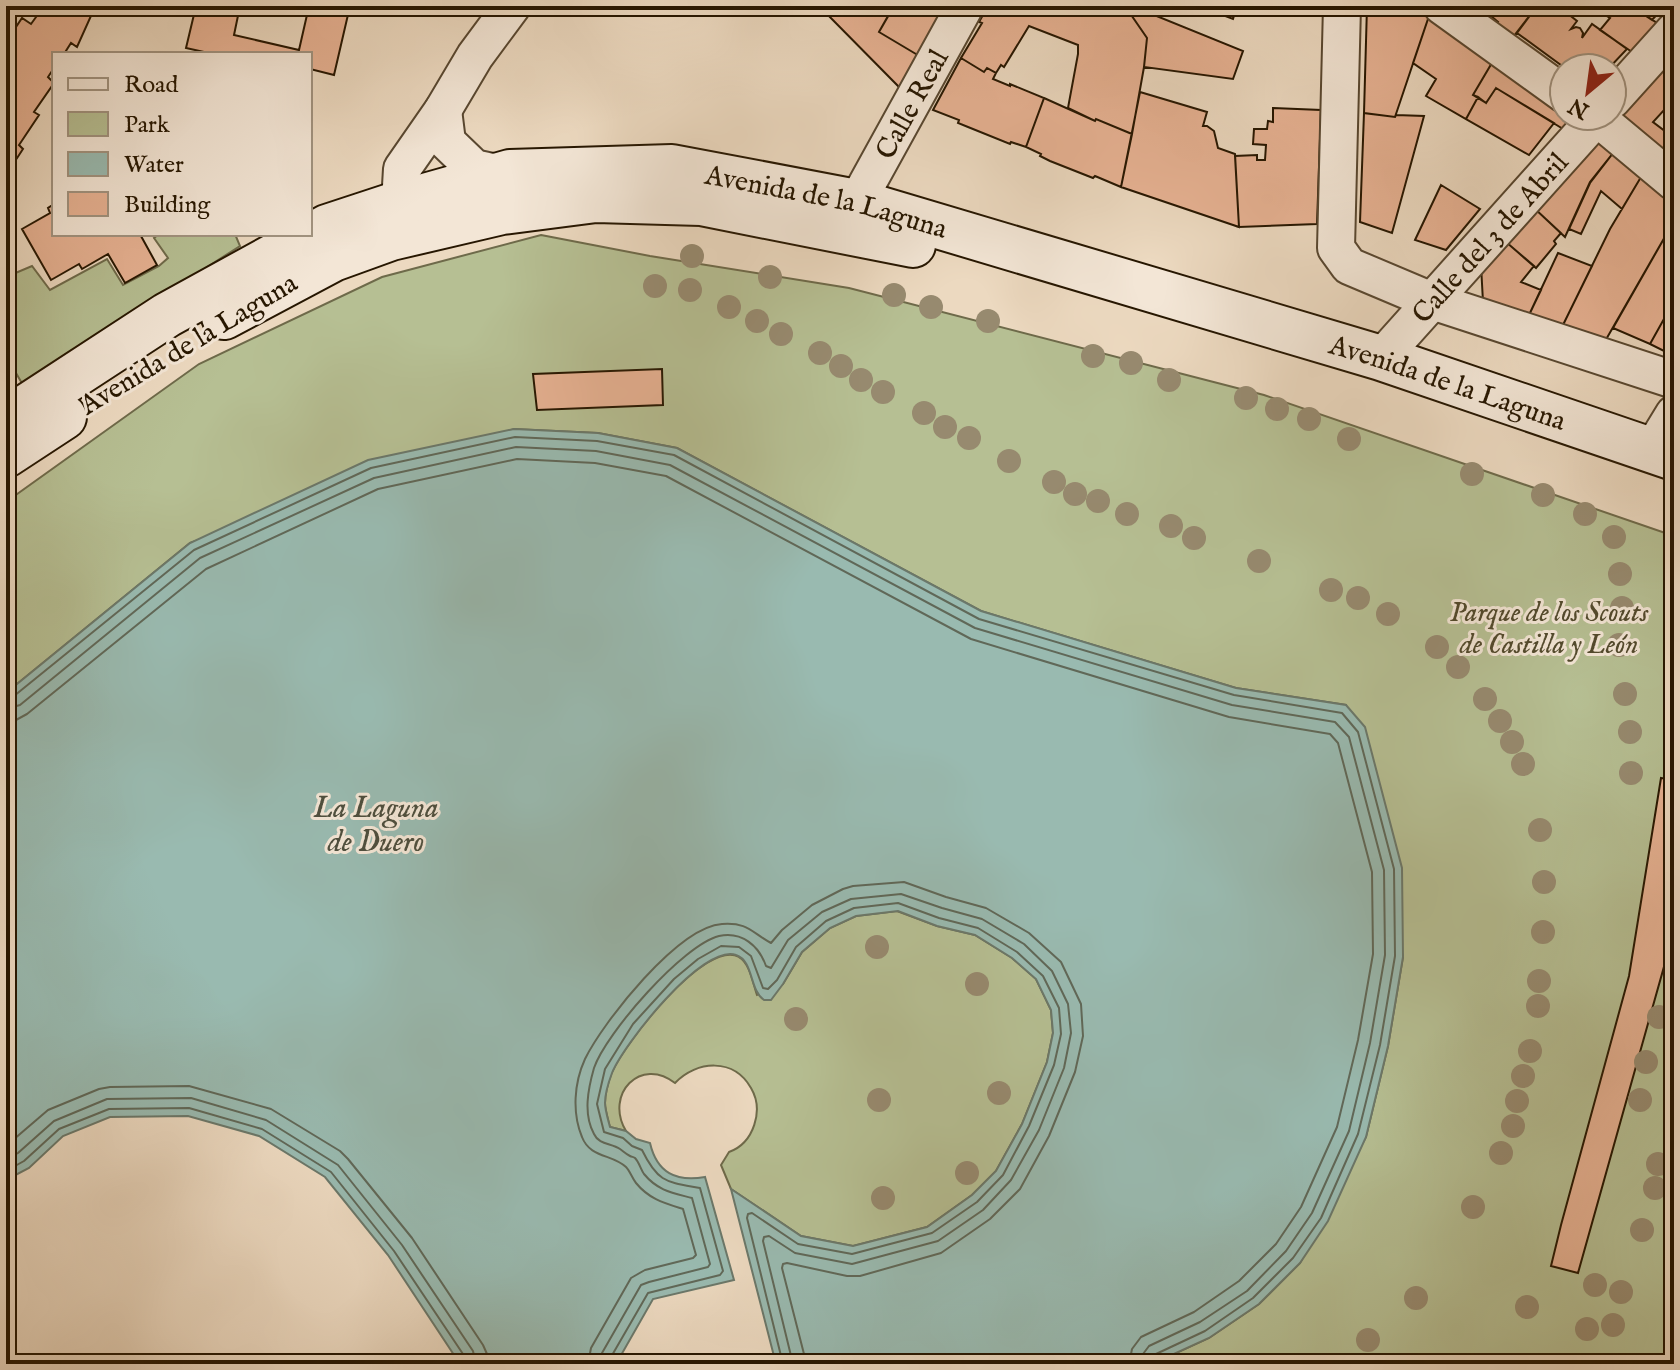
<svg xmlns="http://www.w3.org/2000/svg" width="1680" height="1370" font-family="'IM FELL English',serif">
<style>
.green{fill:#b6bf93;stroke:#6e6a4a;stroke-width:2}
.water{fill:#99bab0;stroke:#6b786a;stroke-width:2}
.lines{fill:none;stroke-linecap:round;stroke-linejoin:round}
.shore{stroke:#606858;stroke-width:2}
.building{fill:#e7b293;stroke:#261600;stroke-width:2}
.street-casing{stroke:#584730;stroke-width:40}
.secondary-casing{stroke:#261600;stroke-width:48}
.street{stroke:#f3e6d6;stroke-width:36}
.secondary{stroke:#f3e6d6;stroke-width:44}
.tree{fill:#978a6f}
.labels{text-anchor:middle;stroke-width:6;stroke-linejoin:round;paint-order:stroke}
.street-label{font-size:28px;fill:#261600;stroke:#f3e6d6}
.park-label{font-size:28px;font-style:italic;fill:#51492c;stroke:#f3e6d6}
.water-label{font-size:30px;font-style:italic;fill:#4e4f3e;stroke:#f3e6d6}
</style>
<rect width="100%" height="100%" fill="#ecd9c0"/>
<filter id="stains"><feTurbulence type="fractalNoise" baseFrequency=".0025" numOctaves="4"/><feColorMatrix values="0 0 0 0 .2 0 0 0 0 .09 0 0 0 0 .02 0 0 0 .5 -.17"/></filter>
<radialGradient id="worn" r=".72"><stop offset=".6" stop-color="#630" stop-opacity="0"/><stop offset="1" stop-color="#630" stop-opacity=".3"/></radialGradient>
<!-- green -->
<path class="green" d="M159,234H235L240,246L23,385L6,356V277L32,266L50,290L107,259L123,285L159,266L168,258L154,238Z
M541,235L650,256L849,288L1264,395L1674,536V1364H1152L1209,1338L1259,1304L1300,1263L1366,1137L1388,1046L1403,957L1346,705L1236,688L981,611L677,448L598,433L514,429L190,543L6,693V502L199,364L382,277Z
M897,911L937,926L975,935L1012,958L1036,979L1051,1010L1053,1033L1047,1062L1022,1124L996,1171L972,1195L927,1227L853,1246L801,1236L731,1189L721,1165L729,1152C754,1143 764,1110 751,1088C734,1058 697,1060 675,1083C641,1056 604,1094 626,1131L610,1127C608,1119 605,1110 605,1103C605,1094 609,1080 612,1072C624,1044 706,938 739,957C750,963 753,984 757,995L783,984L802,952L830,928L856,916Z"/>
<!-- water -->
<path class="water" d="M514,429L598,433L677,448L981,611L1236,688L1346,705L1365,727L1402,868L1403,957L1388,1046L1366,1137L1328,1221L1300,1263L1259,1304L1209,1338L1152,1364H776L731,1189L801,1236L853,1246L927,1227L972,1195L996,1171L1022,1124L1047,1062L1053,1033L1051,1010L1036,979L1012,958L975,935L937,926L898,911L856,916L830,928L802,952L783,984L771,1000H764C749,990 754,961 736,955C703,943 623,1045 612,1073C609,1081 605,1094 605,1103C605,1110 608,1119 610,1127L626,1131L636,1139L650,1143C657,1173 676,1182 705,1177L734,1280L653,1299L616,1364H460L388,1255L325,1177L259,1136L188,1116L110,1117L63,1136L29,1168L6,1180V693L190,543L368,460Z"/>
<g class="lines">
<!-- shore -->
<path class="shore" d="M6,699L14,696L194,550L371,468L515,437L597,441L674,455L979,619L1234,695L1342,713L1358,732L1394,869L1395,956L1380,1045L1358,1134L1321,1218L1293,1258L1253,1298L1205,1331L1156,1354L1152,1358V1364
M6,709L20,705L200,558L374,478L516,447L596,451L670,465L975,628L1232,705L1335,722L1349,737L1384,870L1385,955L1370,1043L1349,1131L1312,1213L1286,1251L1247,1291L1200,1322L1149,1346L1143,1354L1141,1364
M6,721L16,720L27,714L206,569L378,489L517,459L595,463L666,476L971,639L1229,717L1330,734L1338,743L1372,872L1373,954L1358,1040L1337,1127L1301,1207L1276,1244L1239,1281L1194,1312L1141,1337L1132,1349L1129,1364
M6,1146L48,1110L99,1089L110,1087L189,1086L271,1109L340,1151L348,1159L412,1238L483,1345L487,1354L488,1364
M6,1160L18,1153L54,1121L107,1099L191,1098L266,1120L338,1165L402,1245L473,1351L476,1364
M6,1171L24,1161L59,1129L109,1109L189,1108L262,1129L331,1172L394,1251L465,1357L466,1364
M588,1364L591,1348L631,1278L645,1270L693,1258L696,1255L683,1209C664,1203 649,1199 636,1183C632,1178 630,1171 626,1167C612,1154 590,1158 582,1137C572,1113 574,1083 585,1059C603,1022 678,927 722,924C748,922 752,933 771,943L782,930L812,905L843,889L853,886L904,882L946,897L986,908L1029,933L1061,962L1081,1004L1083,1036L1075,1072L1049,1136L1020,1189L990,1219L941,1253L860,1276H847L787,1263L783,1264L782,1268L804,1354L805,1364
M600,1364L602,1353L641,1285L649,1282L708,1267L710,1264L692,1198C673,1193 658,1191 644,1174C641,1170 639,1162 635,1158C634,1157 632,1157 630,1156C626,1154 623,1151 620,1149C611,1143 599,1145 594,1134C583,1114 588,1089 594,1068C606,1033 683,945 719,936C742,931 759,946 766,966L771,968L788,940L822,912L851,899L901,894L942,908L982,919L1024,944L1052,971L1068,1004L1071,1033L1064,1068L1039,1130L1011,1180L983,1210L938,1241L852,1264L795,1253L769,1236L764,1237L763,1241L793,1364
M610,1364L611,1357L648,1293L720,1275L723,1271L700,1188C667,1182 658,1183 642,1150L632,1146L623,1138L604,1132L597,1104L605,1069L633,1024L674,979L698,959L721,946L739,947L751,956L763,988L768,989L777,980L796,947L826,921L854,908L898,903L939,918L978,928L1017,952L1043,976L1059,1008L1061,1034L1054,1065L1029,1126L1003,1175L977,1202L932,1233L852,1254L798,1244L752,1213L748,1214L747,1218L783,1364"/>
</g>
<!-- building -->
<path class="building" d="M44,6L95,7L77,47L71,43L64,54H54V68L48,77L54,83L34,112L39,115L19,145L23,149L6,175V42L22,18L31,24Z
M196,6H240L234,35L299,50L309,6H350L334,75L310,69V54H213L186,48Z
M819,6H870L888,16L879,32L921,57L902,90Z
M894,6H951L921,57L879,32Z
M988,6H1125L1147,38L1144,67L1132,134L1096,119L1095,121L1068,108L1078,54V45L1029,26L1004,67L1001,65L996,73L987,68L984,72L961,58L982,23L979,22Z
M1125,6H1132L1243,51L1233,79L1144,67L1147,38Z
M1199,6H1237L1233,19Z
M1367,6H1423L1431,10L1395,117L1364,113Z
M1461,6H1489L1480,20Z
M1499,6H1530L1534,10L1510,41L1493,29L1498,22L1491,16Z
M1537,6H1558L1577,21L1571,29L1576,27L1580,28L1583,33L1582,38L1592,24L1627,49L1609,68H1565L1517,33Z
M1590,6H1631L1657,23L1632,52L1600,30L1610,18Z
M1631,6H1665L1652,20Z
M1431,10L1496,56L1473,95L1478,97L1466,119L1426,96L1436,79L1413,63Z
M1674,47V76L1658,65Z
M1496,56L1564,105V116H1579L1568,132L1496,88L1486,103L1473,95Z
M961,58L984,72L987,68L996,73L993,79L1010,86V84L1044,98L1026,147L1011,142L1010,144L968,127L958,123L959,120L933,110Z
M1658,65L1674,76V118L1664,110L1653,122L1674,138V144L1662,157L1611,117Z
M1496,88L1554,123L1529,155L1466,119L1478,97L1486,103Z
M1140,92L1207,112L1203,126H1207L1214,131L1218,148L1235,154L1239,227L1121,187Z
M1044,98L1095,121L1096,119L1132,134L1121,187L1095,176L1093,178L1050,161L1040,156L1041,154L1026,147Z
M1273,108L1321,110L1317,224L1239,227L1235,156L1257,155V160H1265L1266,145L1253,144L1254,129H1267L1268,121L1273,122Z
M1364,113L1395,117L1396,115L1424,116L1392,233L1360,222Z
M1599,132L1617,148L1590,182L1565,237L1534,208Z
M1617,148L1644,172L1622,209L1601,191L1581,234L1569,229L1590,183Z
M1644,172L1674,198V221L1604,343L1562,327L1610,229Z
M1441,185L1480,209L1446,250L1415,240Z
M54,204V234H144L141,236L157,265L125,283L108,254L82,269L79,264L51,280L22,229L50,213L48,208Z
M1534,208L1561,233L1554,241L1556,244L1536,268L1506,242Z
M1674,221V301L1650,344L1613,328Z
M1506,242L1534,266L1521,282L1541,290L1529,315L1483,302L1481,265Z
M1558,253L1592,266L1562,327L1529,315Z
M1674,301V356L1650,344Z
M662,369L663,405L537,410L533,374Z
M1661,778L1674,780V931L1578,1273L1551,1266L1561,1225L1629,976Z"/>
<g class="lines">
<defs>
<g id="street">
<path d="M1342,6L1336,248L1349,266L1432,301L1674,380"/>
<path d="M1442,6L1564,94"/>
<path d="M1612,100L1674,31"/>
<path d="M443,110L447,142L474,168L502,174"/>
<path d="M1595,116L1674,182"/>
<path id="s1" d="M857,202L965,6"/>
<path d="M410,227L400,203L402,169L443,110L475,56L512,6"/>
<path id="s2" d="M1381,358L1598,116"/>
<path d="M1652,450L1674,414"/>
</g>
<g id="secondary">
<path d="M224,317L333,259L391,238L502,212L596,200L701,203L913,245"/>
<path id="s3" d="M6,420L167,315L327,227L400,203L510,172L672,167L857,202L1381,358L1674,458"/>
<path d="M6,455L64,417"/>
</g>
</defs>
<!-- street casing -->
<use href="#street" class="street-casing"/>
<!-- secondary casing -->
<use href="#secondary" class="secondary-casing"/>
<!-- street -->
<use href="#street" class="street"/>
<!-- secondary -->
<use href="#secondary" class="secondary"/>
</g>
<!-- trees -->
<g class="tree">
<circle cx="692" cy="256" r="12"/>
<circle cx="770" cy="277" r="12"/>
<circle cx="655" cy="286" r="12"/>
<circle cx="690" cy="290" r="12"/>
<circle cx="894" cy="295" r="12"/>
<circle cx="729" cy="307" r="12"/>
<circle cx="931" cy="307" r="12"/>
<circle cx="757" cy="321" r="12"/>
<circle cx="988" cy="321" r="12"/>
<circle cx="781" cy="334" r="12"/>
<circle cx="820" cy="353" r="12"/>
<circle cx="1093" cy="356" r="12"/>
<circle cx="1131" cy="363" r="12"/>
<circle cx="841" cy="366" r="12"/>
<circle cx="861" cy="380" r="12"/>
<circle cx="1169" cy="380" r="12"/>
<circle cx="883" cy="392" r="12"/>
<circle cx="1246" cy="398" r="12"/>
<circle cx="1277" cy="409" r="12"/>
<circle cx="924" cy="413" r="12"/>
<circle cx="1309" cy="419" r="12"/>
<circle cx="945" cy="427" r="12"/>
<circle cx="969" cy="438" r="12"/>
<circle cx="1349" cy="439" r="12"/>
<circle cx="1009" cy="461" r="12"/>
<circle cx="1472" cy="474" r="12"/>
<circle cx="1054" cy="482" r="12"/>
<circle cx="1075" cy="494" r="12"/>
<circle cx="1543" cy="495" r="12"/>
<circle cx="1098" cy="501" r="12"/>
<circle cx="1127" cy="514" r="12"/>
<circle cx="1585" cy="514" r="12"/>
<circle cx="1171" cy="526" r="12"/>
<circle cx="1614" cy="537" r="12"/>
<circle cx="1194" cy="538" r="12"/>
<circle cx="1259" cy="561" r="12"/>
<circle cx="1620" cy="574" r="12"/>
<circle cx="1331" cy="590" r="12"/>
<circle cx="1358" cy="598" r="12"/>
<circle cx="1622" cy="608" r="12"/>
<circle cx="1388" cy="614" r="12"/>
<circle cx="1619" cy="645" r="12"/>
<circle cx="1437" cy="647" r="12"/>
<circle cx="1458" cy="667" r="12"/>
<circle cx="1625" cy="694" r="12"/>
<circle cx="1485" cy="699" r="12"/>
<circle cx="1500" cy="721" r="12"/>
<circle cx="1630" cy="732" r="12"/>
<circle cx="1512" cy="742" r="12"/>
<circle cx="1523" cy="764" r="12"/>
<circle cx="1631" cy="773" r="12"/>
<circle cx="1540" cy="830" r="12"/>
<circle cx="1544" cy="882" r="12"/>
<circle cx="1543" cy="932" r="12"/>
<circle cx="877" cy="947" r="12"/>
<circle cx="1539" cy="981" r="12"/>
<circle cx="977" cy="984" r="12"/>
<circle cx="1538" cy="1006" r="12"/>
<circle cx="1659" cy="1017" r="12"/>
<circle cx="796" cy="1019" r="12"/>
<circle cx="1530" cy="1051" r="12"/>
<circle cx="1646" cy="1062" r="12"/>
<circle cx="1523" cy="1076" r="12"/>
<circle cx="999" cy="1093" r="12"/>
<circle cx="879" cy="1100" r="12"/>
<circle cx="1640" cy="1100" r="12"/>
<circle cx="1517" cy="1101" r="12"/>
<circle cx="1513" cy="1126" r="12"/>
<circle cx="1501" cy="1153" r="12"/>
<circle cx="1658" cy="1164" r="12"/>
<circle cx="967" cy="1173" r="12"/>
<circle cx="1655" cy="1188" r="12"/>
<circle cx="883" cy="1198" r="12"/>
<circle cx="1473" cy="1207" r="12"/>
<circle cx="1642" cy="1230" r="12"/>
<circle cx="1595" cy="1285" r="12"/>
<circle cx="1621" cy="1292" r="12"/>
<circle cx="1416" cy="1298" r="12"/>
<circle cx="1527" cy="1307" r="12"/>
<circle cx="1613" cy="1325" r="12"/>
<circle cx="1587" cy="1329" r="12"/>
<circle cx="1368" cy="1340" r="12"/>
</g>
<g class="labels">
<!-- street labels -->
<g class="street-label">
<text dy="10" stroke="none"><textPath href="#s1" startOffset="112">Calle Real</textPath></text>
<text dy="10" stroke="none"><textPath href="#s3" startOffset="886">Avenida de la Laguna</textPath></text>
<text dy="10" stroke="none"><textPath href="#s2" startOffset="162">Calle del 3 de Abril</textPath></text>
<text transform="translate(188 343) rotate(-31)" y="10">Avenida de la Laguna</text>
<text dy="10" stroke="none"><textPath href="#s3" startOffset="1534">Avenida de la Laguna</textPath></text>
</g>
<!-- park labels -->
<g class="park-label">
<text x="1549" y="621">Parque de los Scouts<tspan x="1549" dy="32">de Castilla y León</tspan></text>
</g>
<!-- water labels -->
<g class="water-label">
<text x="376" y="817">La Laguna<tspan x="376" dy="34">de Duero</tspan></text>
</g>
</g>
<!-- margin -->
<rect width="1680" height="1370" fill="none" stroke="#ecd9c0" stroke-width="32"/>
<rect x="8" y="8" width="1664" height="1354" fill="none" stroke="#261600" stroke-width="4"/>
<rect x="16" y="16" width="1648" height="1338" fill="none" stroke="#261600" stroke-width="2"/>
<!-- legend -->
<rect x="52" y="52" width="260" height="184" fill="#f3e6d6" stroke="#a19380" stroke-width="2"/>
<rect x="68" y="78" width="40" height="12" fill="#f3e6d6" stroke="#a19380" stroke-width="2"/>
<text x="124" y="92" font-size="24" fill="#261600">Road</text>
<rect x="68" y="112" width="40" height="24" fill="#b6bf93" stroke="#a19380" stroke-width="2"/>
<text x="124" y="132" font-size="24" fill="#261600">Park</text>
<rect x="68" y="152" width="40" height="24" fill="#99bab0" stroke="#a19380" stroke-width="2"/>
<text x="124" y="172" font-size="24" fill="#261600">Water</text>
<rect x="68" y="192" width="40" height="24" fill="#e7b293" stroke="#a19380" stroke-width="2"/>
<text x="124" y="212" font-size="24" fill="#261600">Building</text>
<!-- north arrow -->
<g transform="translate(1588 92) rotate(209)"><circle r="38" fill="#f3e6d6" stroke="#a19380" stroke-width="2"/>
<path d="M0-6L14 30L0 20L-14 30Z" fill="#8f2418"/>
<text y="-12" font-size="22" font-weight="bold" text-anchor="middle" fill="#261600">N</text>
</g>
<rect width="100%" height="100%" filter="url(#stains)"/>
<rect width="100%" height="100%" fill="url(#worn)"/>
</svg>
